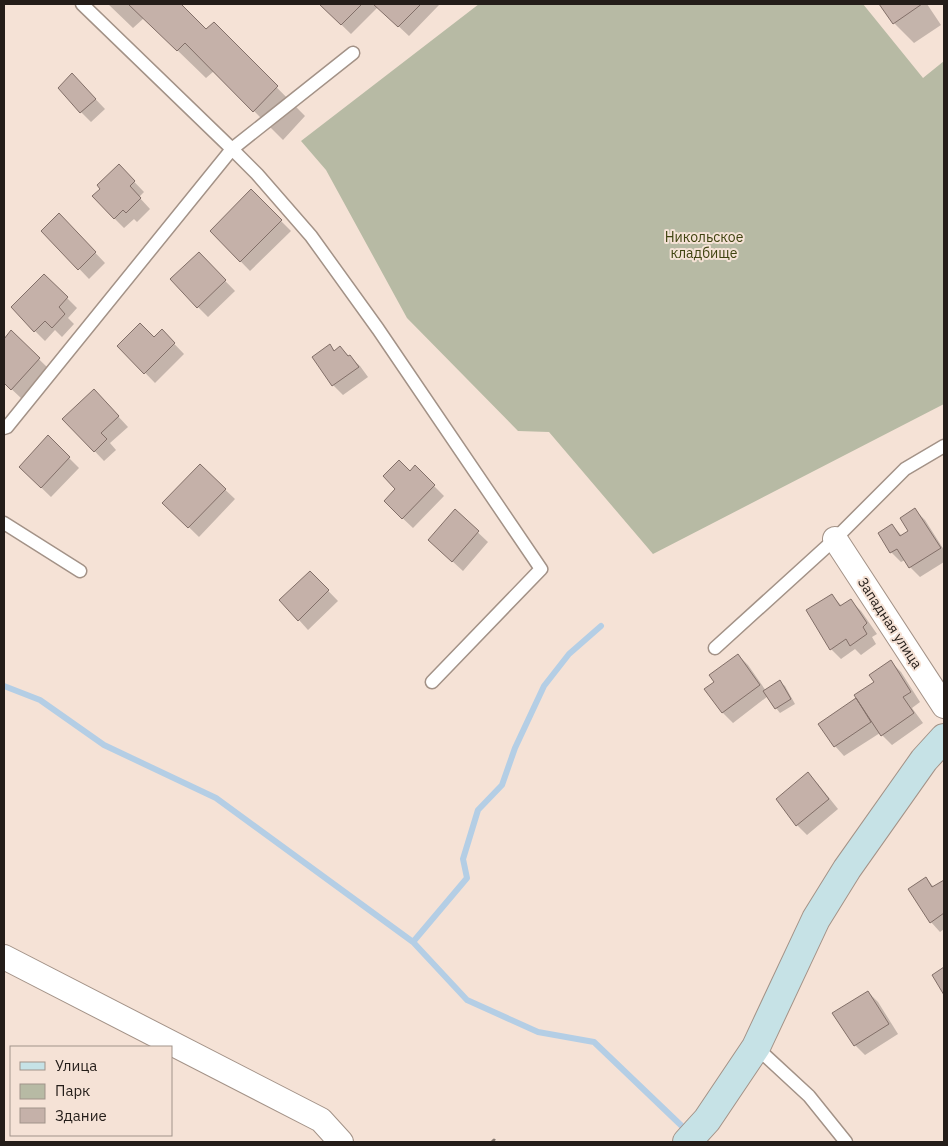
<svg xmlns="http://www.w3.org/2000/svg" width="948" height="1146" font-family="'IBM Plex Sans',sans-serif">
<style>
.green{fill:#b7baa4}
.shadow{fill:#0003}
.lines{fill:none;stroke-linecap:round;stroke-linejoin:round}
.stream{stroke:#b4cee5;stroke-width:6}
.building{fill:#c5b1a9;stroke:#826f68}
.lane-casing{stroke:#a39287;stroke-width:15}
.street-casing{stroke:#a39287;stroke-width:26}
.secondary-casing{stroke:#a39287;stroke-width:30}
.path{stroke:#887c74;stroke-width:3;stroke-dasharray:4 2.5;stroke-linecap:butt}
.lane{stroke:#fff;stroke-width:12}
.street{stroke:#fff;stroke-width:24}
.secondary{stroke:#c6e2e6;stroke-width:28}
.labels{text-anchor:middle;stroke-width:4;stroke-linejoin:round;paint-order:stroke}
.park-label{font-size:14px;fill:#3f430f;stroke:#f5e2d6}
.street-label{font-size:14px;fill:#241d19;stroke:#f5e2d6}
</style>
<rect width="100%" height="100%" fill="#f5e2d6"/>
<!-- green -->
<path class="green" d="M479,4H863L923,78L944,61V404L653,554L549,432L518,431L407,318L326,170L301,141Z"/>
<!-- shadow -->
<path class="shadow" d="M108,4H179L206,31L214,24L305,116L283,140L214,71L206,78L144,18L133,28Z
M320,4H440L409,36L378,7L351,34Z
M881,4H927L941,25L914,43L894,23Z
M82,85L105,109L91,122L81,112Z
M119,166L144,192L139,197L150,209L137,222L134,219L124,228L114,218L101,189Z
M251,191L291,231L250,271L211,231Z
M69,225L105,263L89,279L43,231Z
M199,254L235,291L208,317L198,307Z
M44,275L77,308L68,318L74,324L62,337L55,330L45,341L35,331Z
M162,331L184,354L155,383L119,346L154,339Z
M11,332L49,369L22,399L4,382V341Z
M330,346L335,351L340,348L360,366L368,377L343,395L333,385Z
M104,401L128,427L110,443L116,450L104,461L64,419Z
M48,437L79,468L51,497L20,467Z
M200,466L235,499L199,537L164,503Z
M415,467L444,496L413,528L395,511L397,489Z
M915,510L925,520L944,550V562L920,577L910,567L905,560L901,562L891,552L879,534L892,525L902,536L910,531Z
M455,511L488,542L463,571L440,550Z
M310,572L338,601L308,630L299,620Z
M832,596L842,606L851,601L861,611L877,634L872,637L876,644L861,655L855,649L841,659L831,649Z
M738,655L748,665L766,691L780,682L785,686L795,704L780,713L776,708L768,696L733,723L723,713L706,689L715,682Z
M891,662L901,672L920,702L912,708L923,723L892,745L880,733L844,756L835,746L820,724L858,699L875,682Z
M808,774L818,784L838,809L807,835L797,825Z
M926,879L934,887L944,881V929L940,932L931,922Z
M868,992L878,1002L898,1034L865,1055L855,1045L834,1013Z"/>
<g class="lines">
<!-- stream -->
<path class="stream" d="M4,686L40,700L104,745L216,798L413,942L467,1000L538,1032L594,1042L687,1131
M413,942L467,878L463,859L478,810L502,785L515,748L544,686L569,654L601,626"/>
</g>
<!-- building -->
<path class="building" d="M128,4H181L206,29L214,22L278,86L253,112L185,43L177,51Z
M319,4H362L341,25Z
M373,4H421L398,27Z
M879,4H922L893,24Z
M72,73L96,99L80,113L58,88Z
M119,164L135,181L130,186L141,198L126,213L123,210L114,219L92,196L100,189L97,185Z
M251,189L282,220L240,262L210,231Z
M59,213L96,252L78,270L41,231Z
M199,252L226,280L197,308L170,279Z
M44,274L68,297L59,307L65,314L52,328L45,321L34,332L11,307Z
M140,323L154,337L162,329L175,343L144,374L117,346Z
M11,330L40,358L11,390L4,383V339Z
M330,344L334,351L340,346L348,356L350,355L359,367L332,386L312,357Z
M94,389L119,416L101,433L107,439L94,452L62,419Z
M48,435L70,457L41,488L19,467Z
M399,460L410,471L415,465L435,485L402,519L384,501L395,489L383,476Z
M200,464L226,489L188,528L162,503Z
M915,508L941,548L909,568L897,549L890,553L878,533L892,524L900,536L908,531L900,518Z
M455,509L479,531L452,562L428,540Z
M310,571L329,590L298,621L279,600Z
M832,594L840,606L851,599L867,623L863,627L867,634L850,646L846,639L830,650L806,610Z
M738,654L760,685L722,713L704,689L714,682L709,675Z
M891,660L911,692L903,697L914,713L881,736L854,695L874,682L869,675Z
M780,680L791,699L775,709L763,691Z
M856,698L871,722L834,747L818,724Z
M808,772L829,799L796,826L776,799Z
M926,877L932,887L944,880V913L930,923L908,889Z
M944,967V995L932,975Z
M868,991L889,1024L854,1046L832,1013Z"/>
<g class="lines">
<defs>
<path id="lane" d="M353,53L232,149L257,174L311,236L378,329L541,569L432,682
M4,428L7,427L232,149L82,4
M4,523L80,571
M715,648L835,539L905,469L944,446
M756,1047L809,1096L846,1142"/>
<path id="street" d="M835,539L944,706
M4,957L321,1120L341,1142"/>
<path id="secondary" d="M687,1142L707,1120L756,1047L816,919L847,869L924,760L944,738"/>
</defs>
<!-- lane casing -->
<use href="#lane" class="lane-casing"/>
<!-- street casing -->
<use href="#street" class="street-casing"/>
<!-- secondary casing -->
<use href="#secondary" class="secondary-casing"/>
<!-- path -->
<path class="path" d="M492,1142L494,1140L496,1142"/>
<!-- lane -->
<use href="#lane" class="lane"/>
<!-- street -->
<use href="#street" class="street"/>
<!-- secondary -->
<use href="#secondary" class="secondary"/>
</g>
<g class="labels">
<!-- park labels -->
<g class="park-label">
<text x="704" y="242">Никольское<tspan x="704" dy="16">кладбище</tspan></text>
</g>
<!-- street labels -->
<g class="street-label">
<text transform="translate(890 623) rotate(57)" y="5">Западная улица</text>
</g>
</g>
<!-- border -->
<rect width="948" height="1146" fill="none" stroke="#241d19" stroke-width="10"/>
<!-- legend -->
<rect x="10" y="1046" width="162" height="90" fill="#f5e2d6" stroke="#a1938a"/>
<rect x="20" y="1062" width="25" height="8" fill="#c6e2e6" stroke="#a1938a"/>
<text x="55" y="1071" font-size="15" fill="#241d19">Улица</text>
<rect x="20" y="1084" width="25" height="15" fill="#b7baa4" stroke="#a1938a"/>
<text x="55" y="1096" font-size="15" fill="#241d19">Парк</text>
<rect x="20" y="1108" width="25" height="15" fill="#c5b1a9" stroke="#a1938a"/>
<text x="55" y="1121" font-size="15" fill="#241d19">Здание</text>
</svg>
